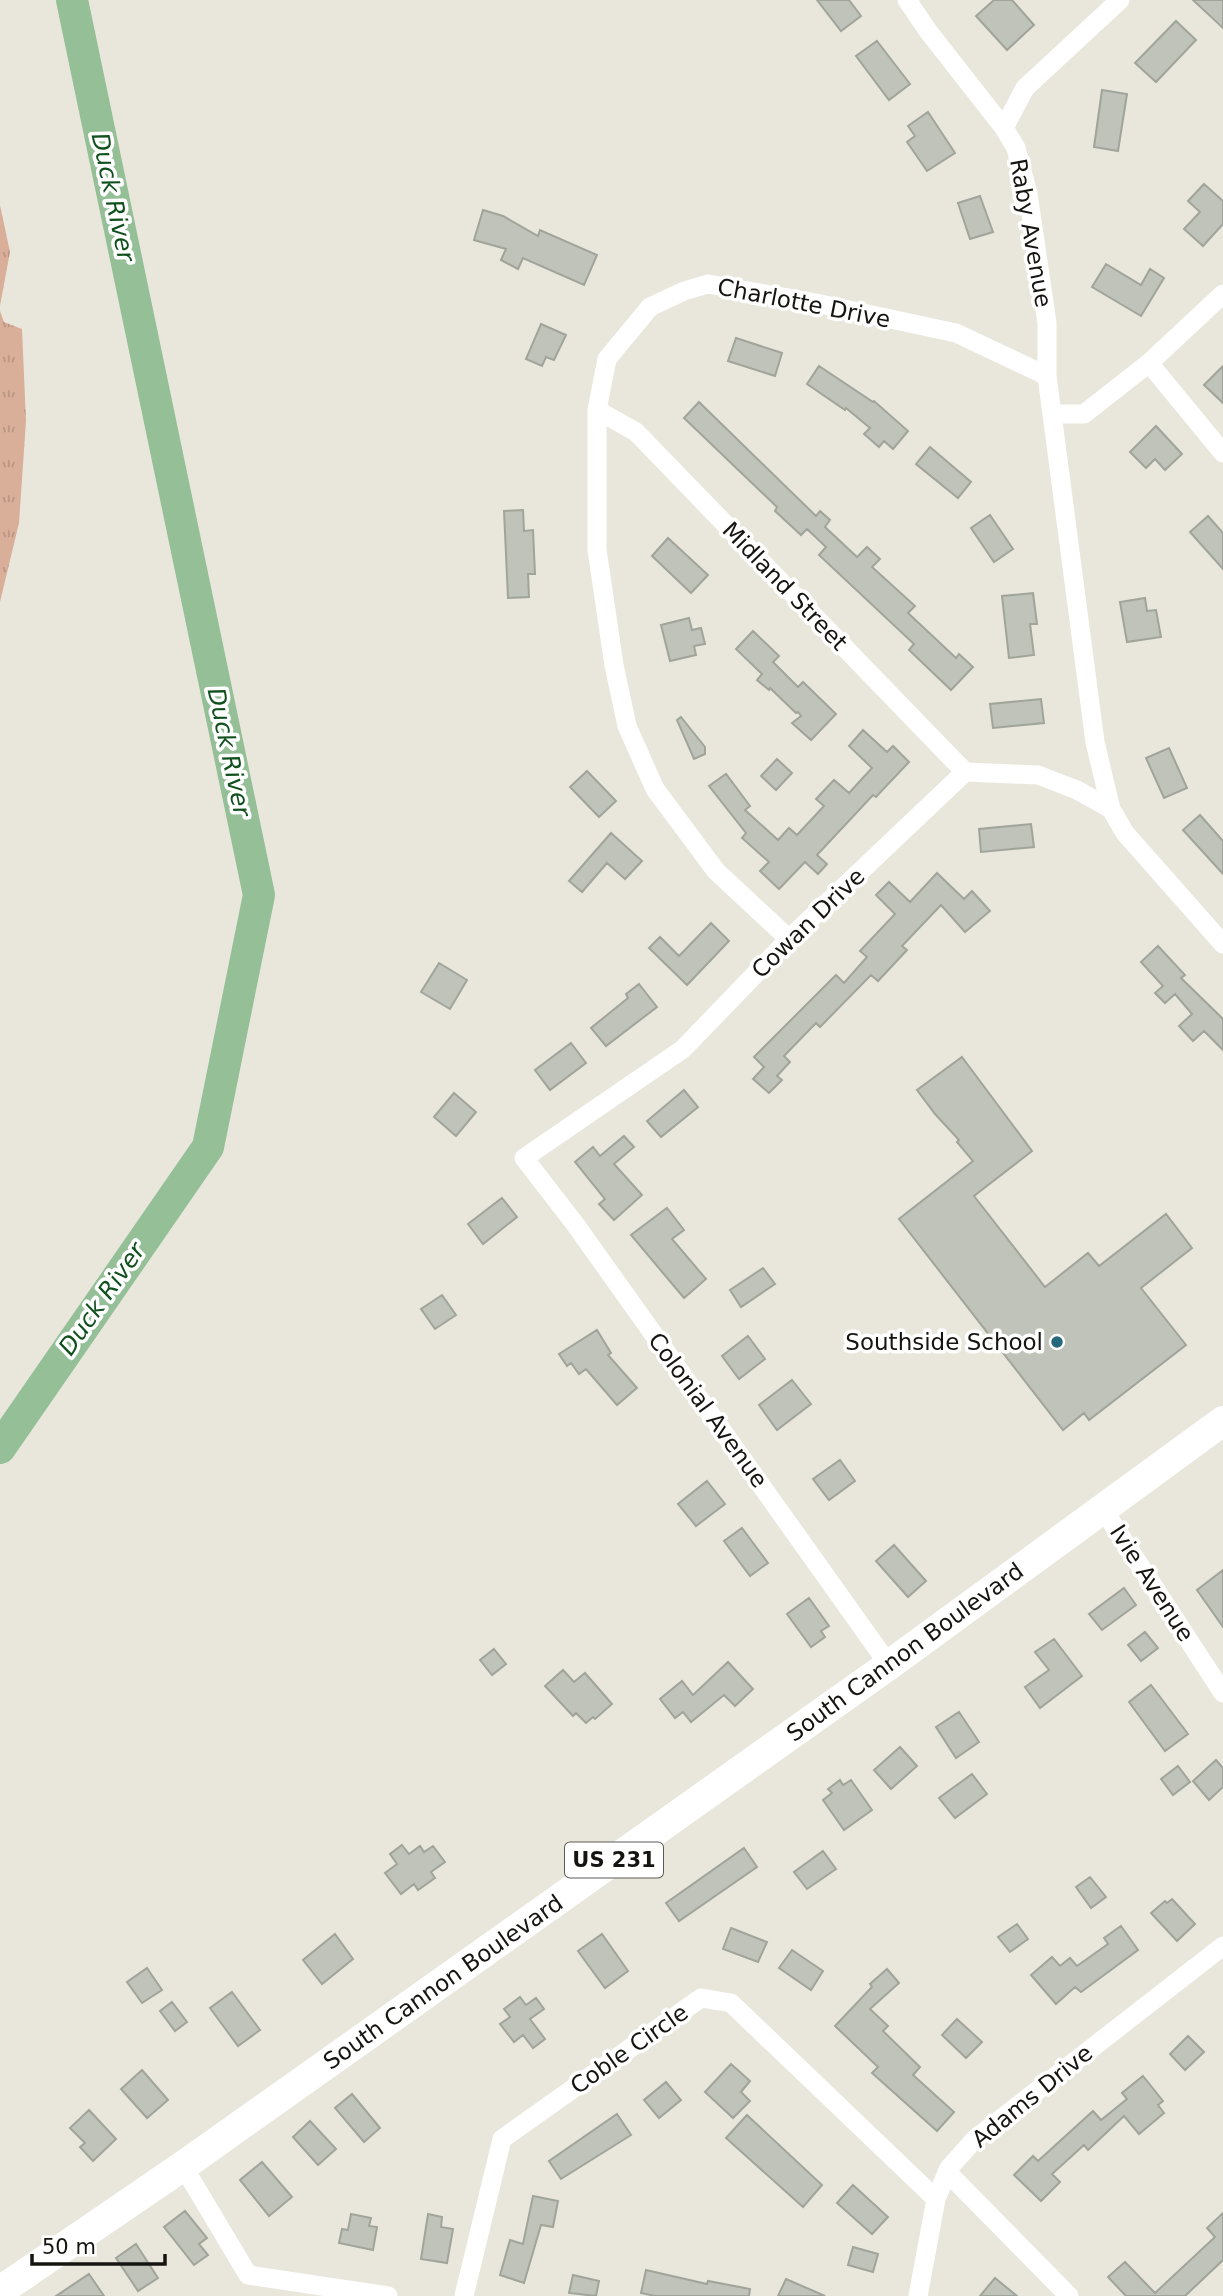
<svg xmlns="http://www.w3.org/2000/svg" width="1223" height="2296" font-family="'DejaVu Sans',sans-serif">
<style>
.grass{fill:url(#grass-tufts)}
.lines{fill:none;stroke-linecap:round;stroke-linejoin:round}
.river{stroke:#94bf97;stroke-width:32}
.building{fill:#c0c3ba;stroke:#a0a49a;stroke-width:2}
.minor{stroke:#fff;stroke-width:19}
.highway{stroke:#fff;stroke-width:30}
.poi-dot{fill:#26687b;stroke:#fff;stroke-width:2.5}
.labels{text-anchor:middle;stroke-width:7;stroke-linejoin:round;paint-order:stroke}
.shield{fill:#fff;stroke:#5b5a58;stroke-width:2}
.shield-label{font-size:21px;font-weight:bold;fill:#151411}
.street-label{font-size:23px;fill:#151411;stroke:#fff}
.poi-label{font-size:23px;fill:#151411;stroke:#fff;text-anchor:end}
.water-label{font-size:24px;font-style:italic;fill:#10501d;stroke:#fff}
</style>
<defs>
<pattern id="grass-tufts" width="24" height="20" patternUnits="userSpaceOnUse" patternTransform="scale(1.75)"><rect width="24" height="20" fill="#d9af9a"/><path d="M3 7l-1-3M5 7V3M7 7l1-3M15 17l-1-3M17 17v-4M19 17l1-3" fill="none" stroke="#b99684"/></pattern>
</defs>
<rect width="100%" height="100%" fill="#e9e7dc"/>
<!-- grass -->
<path class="grass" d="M0,205L10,252L0,306Z
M0,311L4,322L22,329L26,421L19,523L0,602Z"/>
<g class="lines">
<!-- river -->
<path class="river" d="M0,1448L208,1147L259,895L72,0"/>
</g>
<!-- building -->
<path class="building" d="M817,0H849L861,16L841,31Z
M994,0H1012L1034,25L1007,50L976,16Z
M1193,0H1223V28Z
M1176,21L1196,40L1156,82L1135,63Z
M877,41L910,84L889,100L856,56Z
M1102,90L1127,94L1118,151L1094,147Z
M928,112L955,153L927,171L907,142L915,136L908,126Z
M1204,184L1223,201V224L1203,246L1184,229L1200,212L1188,201Z
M980,196L993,232L970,239L958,203Z
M483,210L503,216L538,236L540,230L597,255L584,285L523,258L518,269L501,260L506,249L474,240Z
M1106,264L1141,285L1150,269L1164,278L1141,316L1092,287Z
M541,324L566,335L554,360L546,357L542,366L526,359Z
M736,338L782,353L775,376L728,361Z
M819,366L873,402L874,401L908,431L893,449L884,441L879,447L864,434L870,428L846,408L845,410L807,384Z
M1223,366V403L1204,385Z
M699,402L816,516L820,511L830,520L825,527L857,557L867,547L880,559L872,567L915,606L908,613L956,658L959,654L973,667L951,690L909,650L914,644L819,555L826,547L807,529L801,535L775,511L777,507L684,418Z
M1156,426L1182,454L1165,470L1155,459L1146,468L1130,452Z
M930,447L971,482L958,498L916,464Z
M523,510L524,531L533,530L535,574H528L529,597L508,598L504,511Z
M990,515L1013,549L994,562L971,528Z
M1208,516L1223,533V569L1190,532Z
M668,538L708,575L691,593L652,556Z
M1033,593L1037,624H1030L1034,655L1009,658L1002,596Z
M1145,598L1147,611L1156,610L1161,637L1127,642L1120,602Z
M689,618L692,630L701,628L705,644L694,646L696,655L670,661L661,625Z
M753,631L779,656L773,662L798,687L803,682L836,714L811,740L792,723L801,716L798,712L796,713L770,688L769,690L757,680L762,674L736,649Z
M1041,699L1044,723L993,728L990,704Z
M681,717L705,747V754L694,759L677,720Z
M863,730L887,752L893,746L909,762L876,797L873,795L817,855L827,864L818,874L805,862L779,889L760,871L769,862L742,838L746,833L709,786L726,774L750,806L745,810L778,840L789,828L797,835L824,806L816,799L834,780L849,793L872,768L849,746Z
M1169,748L1187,788L1164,798L1146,758Z
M777,759L792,773L776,790L761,776Z
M587,771L616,801L599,817L570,787Z
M1200,815L1223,841V874L1183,830Z
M1031,824L1034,847L981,852L979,829Z
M611,833L642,861L625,879L607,863L582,892L569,881Z
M937,873L964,899L972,891L990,911L965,932L941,905L902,946L907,950L878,981L871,975L820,1027L816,1023L784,1056L790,1062L777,1076L782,1080L769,1093L753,1079L764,1067L754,1057L836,975L844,983L867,957L860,951L895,914L876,895L889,882L910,902Z
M711,923L729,941L687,985L649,948L660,937L679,956Z
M1158,946L1185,975L1181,978L1223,1019V1050L1204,1031L1193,1041L1179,1026L1192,1014L1175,994L1165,1003L1155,993L1163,986L1141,962Z
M439,963L467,980L450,1009L421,992Z
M639,984L657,1007L606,1046L591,1028L628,998L626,994Z
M571,1043L586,1063L550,1090L535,1070Z
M962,1057L1032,1151L974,1196L1045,1287L1088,1253L1099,1266L1166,1214L1192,1248L1141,1288L1186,1345L1089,1420L1084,1413L1063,1430L899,1219L973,1161L957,1142L959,1140L935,1114L917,1090Z
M684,1090L698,1107L661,1137L647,1121Z
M454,1093L476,1112L456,1136L434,1117Z
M624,1136L634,1147L614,1164L642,1195L614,1220L599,1204L605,1199L575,1162L593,1147L600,1156Z
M502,1198L517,1217L483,1244L468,1224Z
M667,1208L684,1230L672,1239L706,1279L684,1298L631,1235Z
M763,1268L775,1284L741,1307L730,1290Z
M442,1295L456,1315L435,1329L421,1309Z
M597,1330L611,1353L608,1355L637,1388L617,1405L586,1369L579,1374L571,1363L567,1366L559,1354Z
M748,1336L765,1359L739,1379L722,1356Z
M792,1380L811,1404L777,1430L759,1405Z
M840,1460L855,1481L829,1500L813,1479Z
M707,1481L725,1504L696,1526L678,1504Z
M742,1528L768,1563L750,1576L724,1541Z
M894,1545L926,1581L908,1597L876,1561Z
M1223,1570V1627L1197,1590Z
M1124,1588L1136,1605L1102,1630L1089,1614Z
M809,1598L829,1626L821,1631L825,1637L811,1647L787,1614Z
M1145,1632L1158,1648L1141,1661L1128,1645Z
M1054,1639L1082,1676L1040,1708L1025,1687L1049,1670L1035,1652Z
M494,1649L506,1664L492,1675L480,1660Z
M728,1662L753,1689L735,1706L724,1695L691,1722L683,1712L675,1718L660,1699L682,1681L693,1695Z
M563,1670L574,1682L585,1673L612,1704L595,1719L593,1717L586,1723L576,1713L573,1716L545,1686Z
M1151,1685L1188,1734L1165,1751L1129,1702Z
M959,1712L979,1742L956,1758L936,1727Z
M900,1747L917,1766L891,1789L874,1770Z
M1216,1760L1223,1768V1787L1209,1800L1193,1781Z
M1178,1766L1190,1782L1173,1795L1161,1779Z
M972,1774L987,1794L955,1818L939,1798Z
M840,1780L843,1785L851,1780L872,1810L844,1830L823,1800L832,1793L828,1789Z
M402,1845L409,1854L420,1846L424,1852L433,1846L445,1862L431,1872L435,1878L418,1890L414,1884L401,1894L385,1873L397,1864L390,1854Z
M744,1848L757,1867L679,1921L666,1903Z
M823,1851L836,1869L807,1889L794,1872Z
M1090,1877L1106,1897L1091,1908L1076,1887Z
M1172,1899L1195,1924L1177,1941L1151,1913L1165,1901L1167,1903Z
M1017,1924L1028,1939L1010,1952L998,1937Z
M1121,1926L1138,1950L1081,1992L1075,1987L1056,2004L1031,1975L1052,1957L1060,1966L1070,1958L1077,1966L1108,1944L1104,1938Z
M731,1928L767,1942L758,1962L723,1949Z
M335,1934L353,1959L322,1984L303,1960Z
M602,1934L628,1971L605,1988L578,1951Z
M792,1950L823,1971L811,1990L779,1968Z
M147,1968L162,1990L142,2003L127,1982Z
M887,1969L899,1983L870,2009L888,2026L883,2031L920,2067L913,2075L954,2112L937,2131L872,2073L878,2067L835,2026L872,1987L870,1984Z
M232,1992L260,2030L238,2046L210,2008Z
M520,1997L526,2005L536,1998L544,2009L530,2019L545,2039L533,2048L523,2035L514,2042L500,2024L510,2017L504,2009Z
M172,2002L187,2022L175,2031L160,2011Z
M957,2019L982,2042L966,2058L942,2035Z
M1188,2036L1204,2052L1185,2070L1170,2054Z
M731,2064L750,2081L741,2092L750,2101L733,2118L705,2092Z
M142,2070L168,2100L147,2118L121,2089Z
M1143,2076L1163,2101L1158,2105L1164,2113L1139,2134L1124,2116L1088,2150L1084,2145L1052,2174L1060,2182L1041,2201L1014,2175L1033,2156L1038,2161L1093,2111L1101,2120L1127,2099L1122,2093Z
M666,2082L681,2100L659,2118L644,2100Z
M352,2094L380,2128L364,2142L335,2108Z
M89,2110L116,2139L93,2161L80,2147L85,2143L70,2128Z
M617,2114L631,2135L561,2179L549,2161Z
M747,2115L822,2185L803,2207L726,2138Z
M310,2121L336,2149L318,2165L293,2137Z
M262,2162L292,2197L269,2216L240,2180Z
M853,2185L888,2217L872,2234L837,2203Z
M533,2196L558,2201L553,2227L541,2225L524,2283L500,2275L510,2240L523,2244Z
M185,2211L207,2238L199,2244L208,2255L194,2265L164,2227Z
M1223,2213V2260L1185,2296H1126L1108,2277L1125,2262L1155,2293L1215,2237L1207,2228Z
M351,2214L371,2218L369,2226L377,2227L373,2250L339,2243L342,2229L348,2230Z
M428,2214L442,2217L441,2227L453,2229L447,2263L421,2259Z
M136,2244L158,2278L138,2291L116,2258Z
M853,2247L878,2254L873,2272L848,2265Z
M646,2270L707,2284L708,2281L750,2289L749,2296H655L641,2293Z
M89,2274L104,2296H56Z
M573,2275L599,2281L596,2296L569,2293Z
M995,2278L1017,2296H980Z
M786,2279L825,2296H778Z"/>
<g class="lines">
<!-- minor -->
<path class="minor" d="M907,0L928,31L1004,128L1016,148L1028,194L1047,323V376
M1004,128L1025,88L1120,0
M1149,363L1223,453
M597,410L636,432L965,772
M1052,414H1084L1149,363L1223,294
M789,939L716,871L655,789L627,726L614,665L597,550V410L607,359L650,307L684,291L708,284L816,303L956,333L1047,376L1095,742L1111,809L1125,833L1223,944
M1103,1509L1223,1693
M889,1665L575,1224L524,1158L683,1049L789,939L965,772L1038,775L1077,790L1111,809
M183,2166L248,2275L388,2296
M947,2172L1069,2296
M464,2296L502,2139L701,1998L731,2003L936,2199
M918,2296L936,2199L949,2168L975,2139L1223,1946"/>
<!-- highway -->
<path class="highway" d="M0,2291L183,2166L889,1665L1223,1421"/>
</g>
<!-- markers -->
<circle class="poi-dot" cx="1057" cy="1342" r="7"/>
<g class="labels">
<!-- shield labels -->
<rect class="shield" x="565" y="1842.5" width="98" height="35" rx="5"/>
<g class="shield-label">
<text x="614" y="1867">US 231</text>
</g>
<!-- street labels -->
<g class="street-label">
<text transform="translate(1031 233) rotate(80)" y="8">Raby Avenue</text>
<text transform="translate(804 303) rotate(11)" y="8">Charlotte Drive</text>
<text transform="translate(785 586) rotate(46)" y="8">Midland Street</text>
<text transform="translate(808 923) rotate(-44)" y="8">Cowan Drive</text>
<text transform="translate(708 1410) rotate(54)" y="8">Colonial Avenue</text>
<text transform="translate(1152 1583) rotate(57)" y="8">Ivie Avenue</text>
<text transform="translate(905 1652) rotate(-36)" y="8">South Cannon Boulevard</text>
<text transform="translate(443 1982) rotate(-35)" y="8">South Cannon Boulevard</text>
<text transform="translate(629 2049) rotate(-35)" y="8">Coble Circle</text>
<text transform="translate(1032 2096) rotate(-39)" y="8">Adams Drive</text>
</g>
<!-- poi labels -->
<g class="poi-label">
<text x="1043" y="1350">Southside School</text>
</g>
<!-- water labels -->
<g class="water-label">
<text transform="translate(113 197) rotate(78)" y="8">Duck River</text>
<text transform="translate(229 752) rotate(78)" y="8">Duck River</text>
<text transform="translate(102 1299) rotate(-55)" y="8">Duck River</text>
</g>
</g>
<!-- scale -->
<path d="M32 2254v10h133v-10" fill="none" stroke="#151411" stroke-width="3.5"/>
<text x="42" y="2254" font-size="21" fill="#151411" stroke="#ffffff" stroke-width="5" paint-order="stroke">50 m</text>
</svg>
